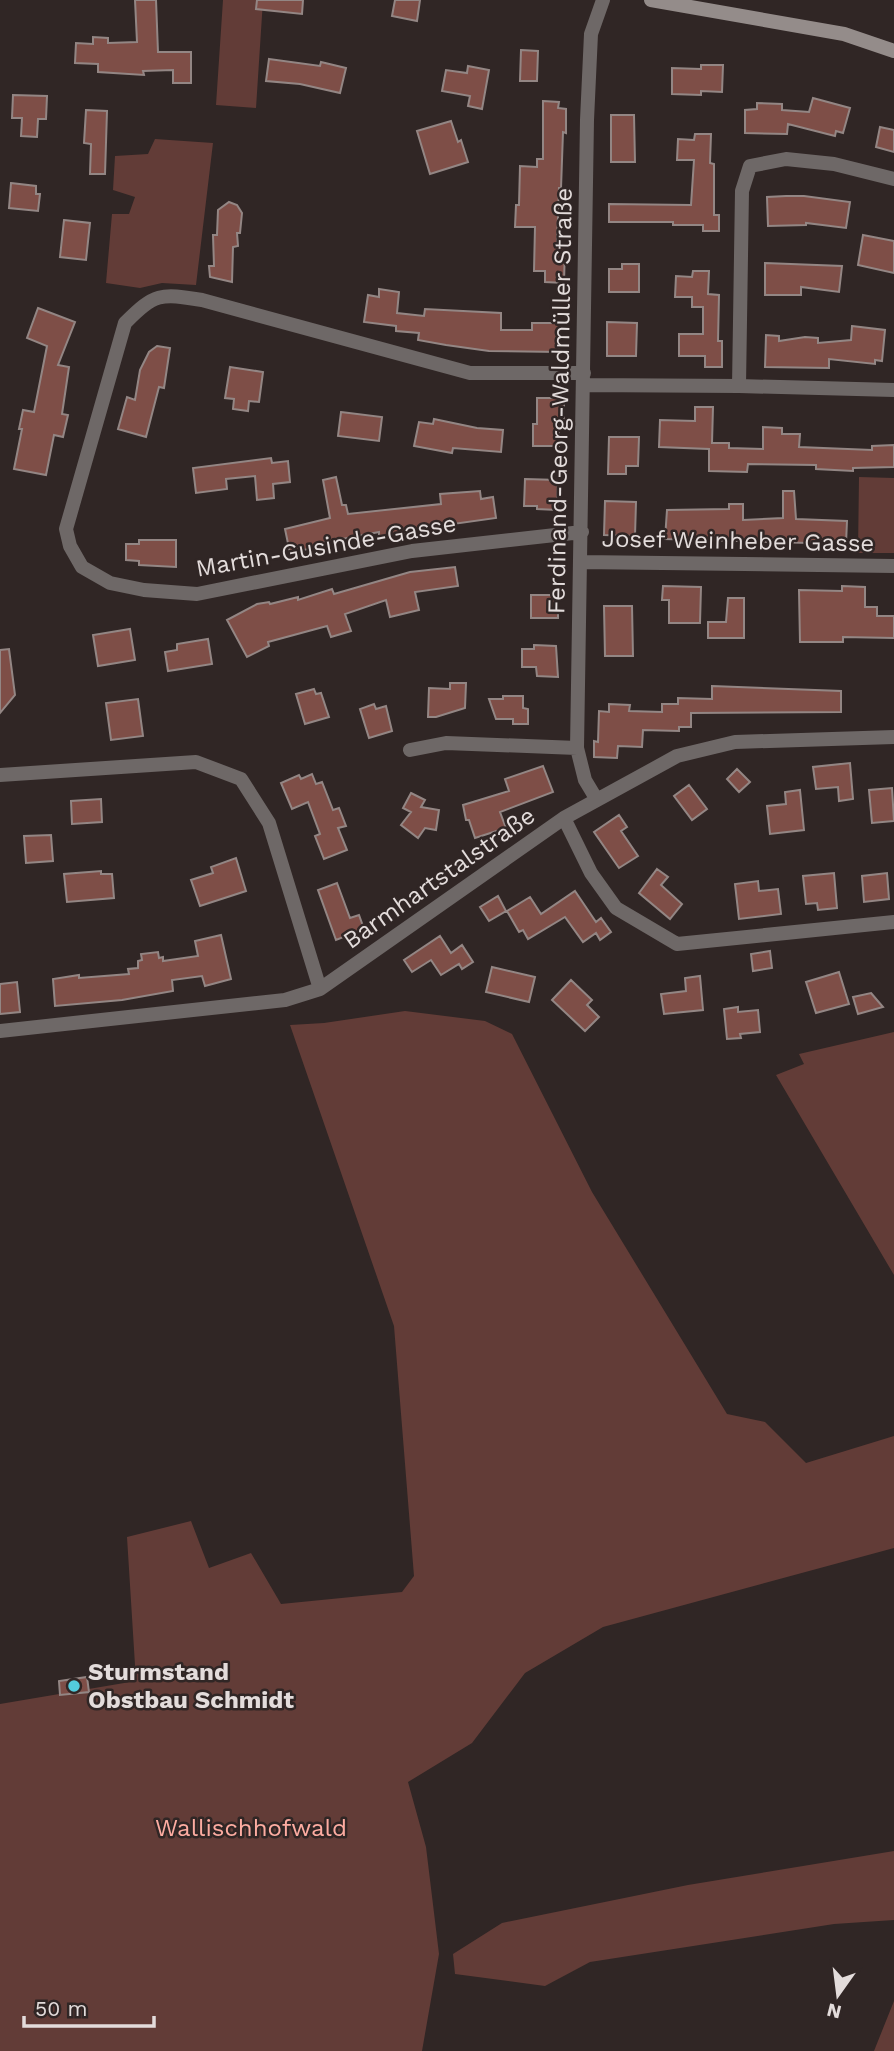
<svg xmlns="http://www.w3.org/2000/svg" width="894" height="2051" font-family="'Work Sans',sans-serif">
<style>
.green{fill:#623c37}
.building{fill:#7e4e47;stroke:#938684;stroke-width:2}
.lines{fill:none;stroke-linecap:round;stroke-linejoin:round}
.street{stroke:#6e6867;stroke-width:14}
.secondary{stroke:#948c8a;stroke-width:14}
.poi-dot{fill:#53cbdc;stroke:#302625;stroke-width:2.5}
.labels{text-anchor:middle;stroke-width:5;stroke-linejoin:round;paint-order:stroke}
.street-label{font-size:24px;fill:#e3dcdb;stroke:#302625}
.poi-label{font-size:24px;font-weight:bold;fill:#e3dcdb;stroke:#302625;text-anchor:start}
.park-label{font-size:24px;fill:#fdaca1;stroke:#302625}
</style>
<rect width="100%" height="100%" fill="#302625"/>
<!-- green -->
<path class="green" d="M223,0H263L256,108L216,105Z
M155,139L213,143L196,285L162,283L140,288L106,283L112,214H129L135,197L113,190L115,156L148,154Z
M859,477L894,478V553H858Z
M405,1011L485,1021L512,1034L592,1192L727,1414L765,1422L806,1463L894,1436V1548L603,1627L525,1673L472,1743L408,1782L426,1847L439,1954L422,2051H0V1704L136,1681L127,1537L191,1521L209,1568L251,1553L281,1604L402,1592L414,1576L394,1326L290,1025L324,1023Z
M894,1032V1275L776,1075L804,1064L799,1054Z
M894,1851V1920L834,1924L590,1962L545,1986L455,1974L453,1954L502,1923L688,1885Z
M894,2001V2051H874Z"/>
<!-- building -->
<path class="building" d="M135,0H156L158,52H191V83H173V70L143,71L144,75L98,72V64L75,63L76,43L93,44V37L108,38V43L137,42Z
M257,0H303L302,14L256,9Z
M395,0H420L417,21L392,16Z
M521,50L538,51L537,81H520Z
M269,59L320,66L321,62L346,68L340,93L300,84L266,81Z
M701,65H723L722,92L701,91V95L672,94V68L701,69Z
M468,66L489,70L482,109L468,106L470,96L442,91L446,70L467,73Z
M13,95L47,96L46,119H38L37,137L21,136L22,118H12Z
M813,98L850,108L843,133L836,131L835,136L788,124L787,134L745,133V110L757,109V103L782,104V110L809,112Z
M543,101L559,102L558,108L566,109V133L563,132L561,188H559L557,245H565L564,283L545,282V271H534L535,227H515L516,205H519L520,166L537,167V159H543Z
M86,110L107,111L105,174H90L91,144L84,143Z
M611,115H634L635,162H611Z
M451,121L458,142L461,140L468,162L430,174L417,131Z
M880,127L894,130V152L876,147Z
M695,134H711L710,163L714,164V215H719V231H703V225H673V222H609V204L691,205L694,160H677L678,139L694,140Z
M11,183L36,186V194H40L38,211L9,208Z
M786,196H804L850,202L846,228L806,223V225L768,226L767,197Z
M229,202L237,205L242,213L240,233H237L238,246L233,247L232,282L210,277L209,266H214L213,235H217L218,210Z
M64,220L90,223L86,260L60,257Z
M863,235L894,241V273L858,265Z
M765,263L842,266L839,292L801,287V295H765Z
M622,264H639V292H609V269H622Z
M693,271H709L708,294L719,295L718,341H722V367H705V356H679V334H703V307H692V297H675L676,276L692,277Z
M379,289L399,292L397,313L424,316L425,309L501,313V330H532V323H559V352L489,351L446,345L418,340L419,333L396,331V326L364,322L368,295L379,297Z
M38,308L75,322L58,365L69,367L62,414L68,415L63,437L54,435L46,475L14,469L22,429H19L23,410L34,412L47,346L27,338Z
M607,322L637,323L636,356H607Z
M852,326L885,330L882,361L875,360V364L829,359V368L765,367L766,335L779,336V341L805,337L818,338V343L851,340Z
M157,346L170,348L164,388L159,387L146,437L118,429L127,397L135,400L140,370L149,352Z
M230,367L263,372L259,402L249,401L248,411L233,409L234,399L225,398Z
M537,398H564V424H559V446H533V424H537Z
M695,407H713L712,443H729V448L763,449V427L782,428V434H800L799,447L872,450V446L894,445V467L853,468V471L816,469V465L748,464L747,472L709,471V449L659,447L660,420L695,421Z
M341,412L382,417L379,441L338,436Z
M434,419L477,428L503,430L501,452L453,448L452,453L414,446L419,422L433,424Z
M609,437H639L638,466H626V474H608Z
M271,458L272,463L288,461L290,482L273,484L274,498L257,500L255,476L226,479L227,489L196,493L193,468Z
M336,477L342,505H346L348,514L441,504L440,494L480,491L481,499L493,497L496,518L410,530L411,533L379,537V532L321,543V546L290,553L285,529L330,518L323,480Z
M525,479L558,480L557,510L537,509V506H524Z
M783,491H794L796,519L847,521L846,544L665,539L667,510L729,509V504H743V520L783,518Z
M605,501L636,502L635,536L604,535Z
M139,540H176V567L139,565V561L126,560V544H139Z
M455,567L458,586L415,592L419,610L390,617L386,600L345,614L351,631L331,637L327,626L268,642L269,646L247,657L227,620L257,604L269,602L270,604L298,597V600L332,589L334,594L410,572Z
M663,586L701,587L700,623H669V600H662Z
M842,586L865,587V607H877V616H894V638L843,637V642H800L799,590L842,591Z
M531,595H558V618H531Z
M728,598H744V638H708V622H726Z
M604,606H632L633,656H605Z
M130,629L135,660L98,666L93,635Z
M208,639L212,664L168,671L165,652L177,650V644Z
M534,645L556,646L558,677L537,676L536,667H522V649H534Z
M9,649L15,695L0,713V650Z
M450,683H466L465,708L436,717H428L429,688L450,689Z
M712,686L841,691V712L691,713V727H679V731L643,730L642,747L618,746L617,758L594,757V741L598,742L599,711L609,712V704L630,705L629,711L662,712V704H678V698L712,699Z
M314,689L316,694L321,693L329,717L305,724L296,694Z
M503,696H523V708L528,709V724H513V719H496L489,699H503Z
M138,699L143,736L111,740L106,703Z
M374,704L376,709L386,706L392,731L369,738L360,709Z
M850,763L853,799L839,801L838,787L816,789L813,767Z
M543,766L553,792L500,812L506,828L475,838L469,820H466L463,805L509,791L505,779Z
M737,769L750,782L739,792L727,779Z
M312,774L316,784L322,782L333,810L339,808L346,826L338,828L347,850L324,859L315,836L320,834L308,802L292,809L281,783L299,775L301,779Z
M689,785L707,809L692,820L674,796Z
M892,788L894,821L872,823L869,790Z
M800,790L804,830L770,834L767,806L786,804L785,792Z
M411,793L425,800L421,807L439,810L436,830L425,828L418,838L401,825L411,812L403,808Z
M101,799L102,822L72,824L71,801Z
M619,815L627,827L621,831L638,856L619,868L594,832Z
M51,835L53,861L26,863L24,836Z
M236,858L246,891L200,906L191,880L213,873L211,867Z
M657,869L668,877L661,885L682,904L670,919L639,893Z
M101,871V874H112L114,898L67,902L64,874Z
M834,873L837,908L818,910L817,903L806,904L803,876Z
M887,873L889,899L864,902L862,876Z
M758,881L759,891L778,889L781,914L739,919L735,884Z
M337,883L350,918L359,915L364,929L336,940L318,890Z
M575,891L596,922L601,918L611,932L600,940L596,933L583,942L565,917L528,939L523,930L519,932L507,911L530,897L541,914Z
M498,896L506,911L489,921L480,907Z
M221,935L231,979L205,986L202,976L172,980L173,991L122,1000L55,1006L53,979L79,975V978L129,974L128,969L138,968V961L142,960L141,954L158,952L159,958L163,957V961L198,956L195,941Z
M440,936L451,953L462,945L473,962L462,969L459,964L441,975L431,960L412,972L404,960Z
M770,951L772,968L753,971L751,954Z
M492,967L535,977L529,1002L486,992Z
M839,972L849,1004L816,1013L806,982Z
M700,976L703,1010L664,1014L661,994L686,991L685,978Z
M571,980L592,1000L587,1005L599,1017L585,1031L552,1000Z
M17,982L20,1012L0,1014V984Z
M871,993L883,1007L858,1014L853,997Z
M738,1007V1012L758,1010L760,1032L740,1034L741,1038L727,1039L724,1009Z
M87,1677L89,1692L60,1695L59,1681Z"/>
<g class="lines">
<!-- street -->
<path class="street" d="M584,385L739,386L894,390
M739,386L742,191L750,166L786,159L834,164L894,179
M582,532L412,551L197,594L144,590L110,583L82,567L70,546L66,529L125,323C155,293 160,293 202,300L470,373H584
M581,562L894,566
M410,750L446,743L577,748
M0,775L196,762L241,779L269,823L320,989
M597,800L585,780L577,748L587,120L591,34L603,0
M564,818L591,873L616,908L677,944L894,922
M0,1031L285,1000L320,989L564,818L677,756L735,742L894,737"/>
<!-- secondary -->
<path class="secondary" d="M651,0L844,34L894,51"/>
</g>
<!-- markers -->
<circle class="poi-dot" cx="74" cy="1686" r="7"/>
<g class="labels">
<!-- street labels -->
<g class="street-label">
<text transform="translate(560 401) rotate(-89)" y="8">Ferdinand-Georg-Waldmüller Straße</text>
<text transform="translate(738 541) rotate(1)" y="8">Josef Weinheber Gasse</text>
<text transform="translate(326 546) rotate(-10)" y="8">Martin-Gusinde-Gasse</text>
<text transform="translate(439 878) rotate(-35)" y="8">Barmhartstalstraße</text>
</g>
<!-- poi labels -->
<g class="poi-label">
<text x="88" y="1680">Sturmstand<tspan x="88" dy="28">Obstbau Schmidt</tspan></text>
</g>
<!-- park labels -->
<g class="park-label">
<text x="251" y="1836">Wallischhofwald</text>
</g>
</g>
<!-- north arrow -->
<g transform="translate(838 1995) rotate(194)" stroke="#302625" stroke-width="5" paint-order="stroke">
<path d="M0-5L12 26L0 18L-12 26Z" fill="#e3dcdb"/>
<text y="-10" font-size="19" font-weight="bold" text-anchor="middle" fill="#e3dcdb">N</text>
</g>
<!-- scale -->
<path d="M24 2016v10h130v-10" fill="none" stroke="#e3dcdb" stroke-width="3.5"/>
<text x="35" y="2016" font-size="21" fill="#e3dcdb" stroke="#302625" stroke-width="5" paint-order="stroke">50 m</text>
</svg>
